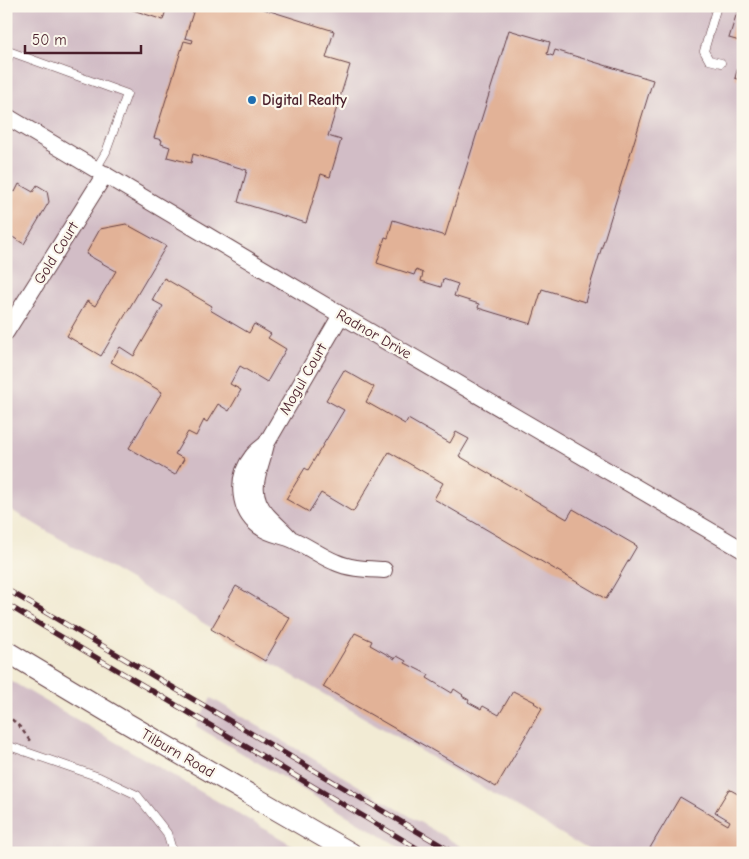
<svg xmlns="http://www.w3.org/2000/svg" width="749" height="859" font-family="'Comic Neue',sans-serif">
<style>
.industrial{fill:#d2bdc6}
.building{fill:#e2b297}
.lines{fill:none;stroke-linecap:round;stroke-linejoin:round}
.service-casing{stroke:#633e44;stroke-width:9}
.minor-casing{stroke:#633e44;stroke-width:18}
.tertiary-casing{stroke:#633e44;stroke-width:22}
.path{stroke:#633e44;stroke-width:2.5;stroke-dasharray:4 4;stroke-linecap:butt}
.service{stroke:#fff;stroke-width:8}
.minor{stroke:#fff;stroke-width:16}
.tertiary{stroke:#fff;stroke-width:20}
.rail-casing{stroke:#4a1f2b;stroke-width:5.5}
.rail{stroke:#fbf7ec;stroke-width:4;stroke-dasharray:11;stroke-linecap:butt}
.poi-dot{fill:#1f6fb2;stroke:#fbf7ec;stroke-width:2}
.labels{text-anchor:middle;stroke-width:4.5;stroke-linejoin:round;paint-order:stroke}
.poi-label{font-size:15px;font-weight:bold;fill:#4a1f2b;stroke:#fbf7ec;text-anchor:start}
.street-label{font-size:15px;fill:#4a1f2b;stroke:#fbf7ec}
</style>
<rect width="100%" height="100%" fill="#fbf7ec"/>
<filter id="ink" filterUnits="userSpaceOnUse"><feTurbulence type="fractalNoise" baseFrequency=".02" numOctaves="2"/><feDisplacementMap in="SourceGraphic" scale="10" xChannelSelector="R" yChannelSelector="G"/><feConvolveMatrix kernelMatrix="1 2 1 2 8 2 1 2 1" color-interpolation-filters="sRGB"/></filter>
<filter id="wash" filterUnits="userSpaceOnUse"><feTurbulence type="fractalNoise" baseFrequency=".0096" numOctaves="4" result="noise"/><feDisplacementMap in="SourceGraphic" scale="20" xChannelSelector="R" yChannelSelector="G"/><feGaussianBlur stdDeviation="1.12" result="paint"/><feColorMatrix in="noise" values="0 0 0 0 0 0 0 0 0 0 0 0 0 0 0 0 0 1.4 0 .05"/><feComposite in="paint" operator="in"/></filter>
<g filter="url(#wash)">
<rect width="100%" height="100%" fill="#f2ebd4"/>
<!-- industrial -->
<path class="industrial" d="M6,6H743V853H594L6,507Z
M6,678L57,708L306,853H6Z
M211,698L394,807L472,853H410L196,726Z"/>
<g id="blocks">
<!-- building -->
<path class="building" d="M121,6H167L163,20Z
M195,6H254L334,31L326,58L350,65L328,136L341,140L330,177L321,174L306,223L238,202L247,170L193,154L191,163L167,157L170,147L161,144L162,140L154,138L184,41L192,43L193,40L185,38Z
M739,6H743V42L729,38Z
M509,30L550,42L547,54L553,56L555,50L653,80L585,302L542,289L531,324L478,308L479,304L454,296L458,284L443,279L441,287L421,281L423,273L416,270L414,275L377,263L385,237L388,238L393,220L445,236Z
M742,53H743V81L735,78Z
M19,184L33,192L37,185L47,191L49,202L24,244L6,233V187L15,192Z
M126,224L166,246L101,356L67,336L87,301L95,306L116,271L86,254L100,229Z
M164,278L212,306L210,310L249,333L254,324L271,334L268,338L286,349L267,382L240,366L230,384L241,390L229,411L218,404L207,422L204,420L196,436L188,432L175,454L184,459L175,475L129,448L162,392L111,362L120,347L134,356L163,306L152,300Z
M344,370L374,387L366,402L405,424L408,419L450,443L456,432L469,439L459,456L567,519L573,509L637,546L606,599L434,499L443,483L389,452L353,512L321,493L309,512L286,499L305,468L308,470L344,410L326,400Z
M236,586L290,618L265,661L211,629Z
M355,633L372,641L370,645L395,659L397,656L406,661L405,663L429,675L427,678L452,693L454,689L463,695L462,696L469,700L468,702L481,709L483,706L499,715L513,691L535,702L534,703L542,708L496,787L323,687Z
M729,789L743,797V853H647L680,797L728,825L730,821L715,812Z"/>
</g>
</g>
<g filter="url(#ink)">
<use href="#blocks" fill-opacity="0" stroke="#633e44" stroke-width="1"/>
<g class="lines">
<defs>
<path id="service" d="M717,6L704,51L709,60L721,63
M6,63L11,52L127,94L106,152L96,169
M6,745L99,777L137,795L167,833L173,853"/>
<path id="minor" d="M6,116L341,315L743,550
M341,315L266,444C261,448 255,452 252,457C235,478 238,513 262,528C271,534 281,535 291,539C306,545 320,556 335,562C350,569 368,569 384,570
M6,332L105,174
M266,444C261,469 245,491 267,515C274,523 282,529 289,537"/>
<path id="tertiary" d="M6,651L123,721L351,853"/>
</defs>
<!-- service casing -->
<use href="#service" class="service-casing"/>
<!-- minor casing -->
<use href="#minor" class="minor-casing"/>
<!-- tertiary casing -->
<use href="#tertiary" class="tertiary-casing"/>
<!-- path -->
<path class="path" d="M6,714L21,728L30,741"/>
<!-- service -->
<use href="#service" class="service"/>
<!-- minor -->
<use href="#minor" class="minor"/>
<!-- tertiary -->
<use href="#tertiary" class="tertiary"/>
<defs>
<path id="rail" d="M6,589L454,853
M6,604L425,853"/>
</defs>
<!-- rail casing -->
<use href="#rail" class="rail-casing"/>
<!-- rail -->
<use href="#rail" class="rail"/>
</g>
</g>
<!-- markers -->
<circle class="poi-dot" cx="252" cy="100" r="5"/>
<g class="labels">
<!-- poi labels -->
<g class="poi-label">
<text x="262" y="105">Digital Realty</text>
</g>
<!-- street labels -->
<g class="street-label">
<text transform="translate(56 253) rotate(-58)" y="5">Gold Court</text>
<text transform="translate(374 334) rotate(30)" y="5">Radnor Drive</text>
<text transform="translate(303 379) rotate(-60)" y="5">Mogul Court</text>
<text transform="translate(178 753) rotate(30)" y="5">Tilburn Road</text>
</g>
</g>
<!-- margin -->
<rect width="749" height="859" fill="none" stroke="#fbf7ec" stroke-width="25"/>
<!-- scale -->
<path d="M25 45v8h116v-8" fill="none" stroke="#4a1f2b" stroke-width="2.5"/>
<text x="32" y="45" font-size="15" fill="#4a1f2b" stroke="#fbf7ec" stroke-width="4" paint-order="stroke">50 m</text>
</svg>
